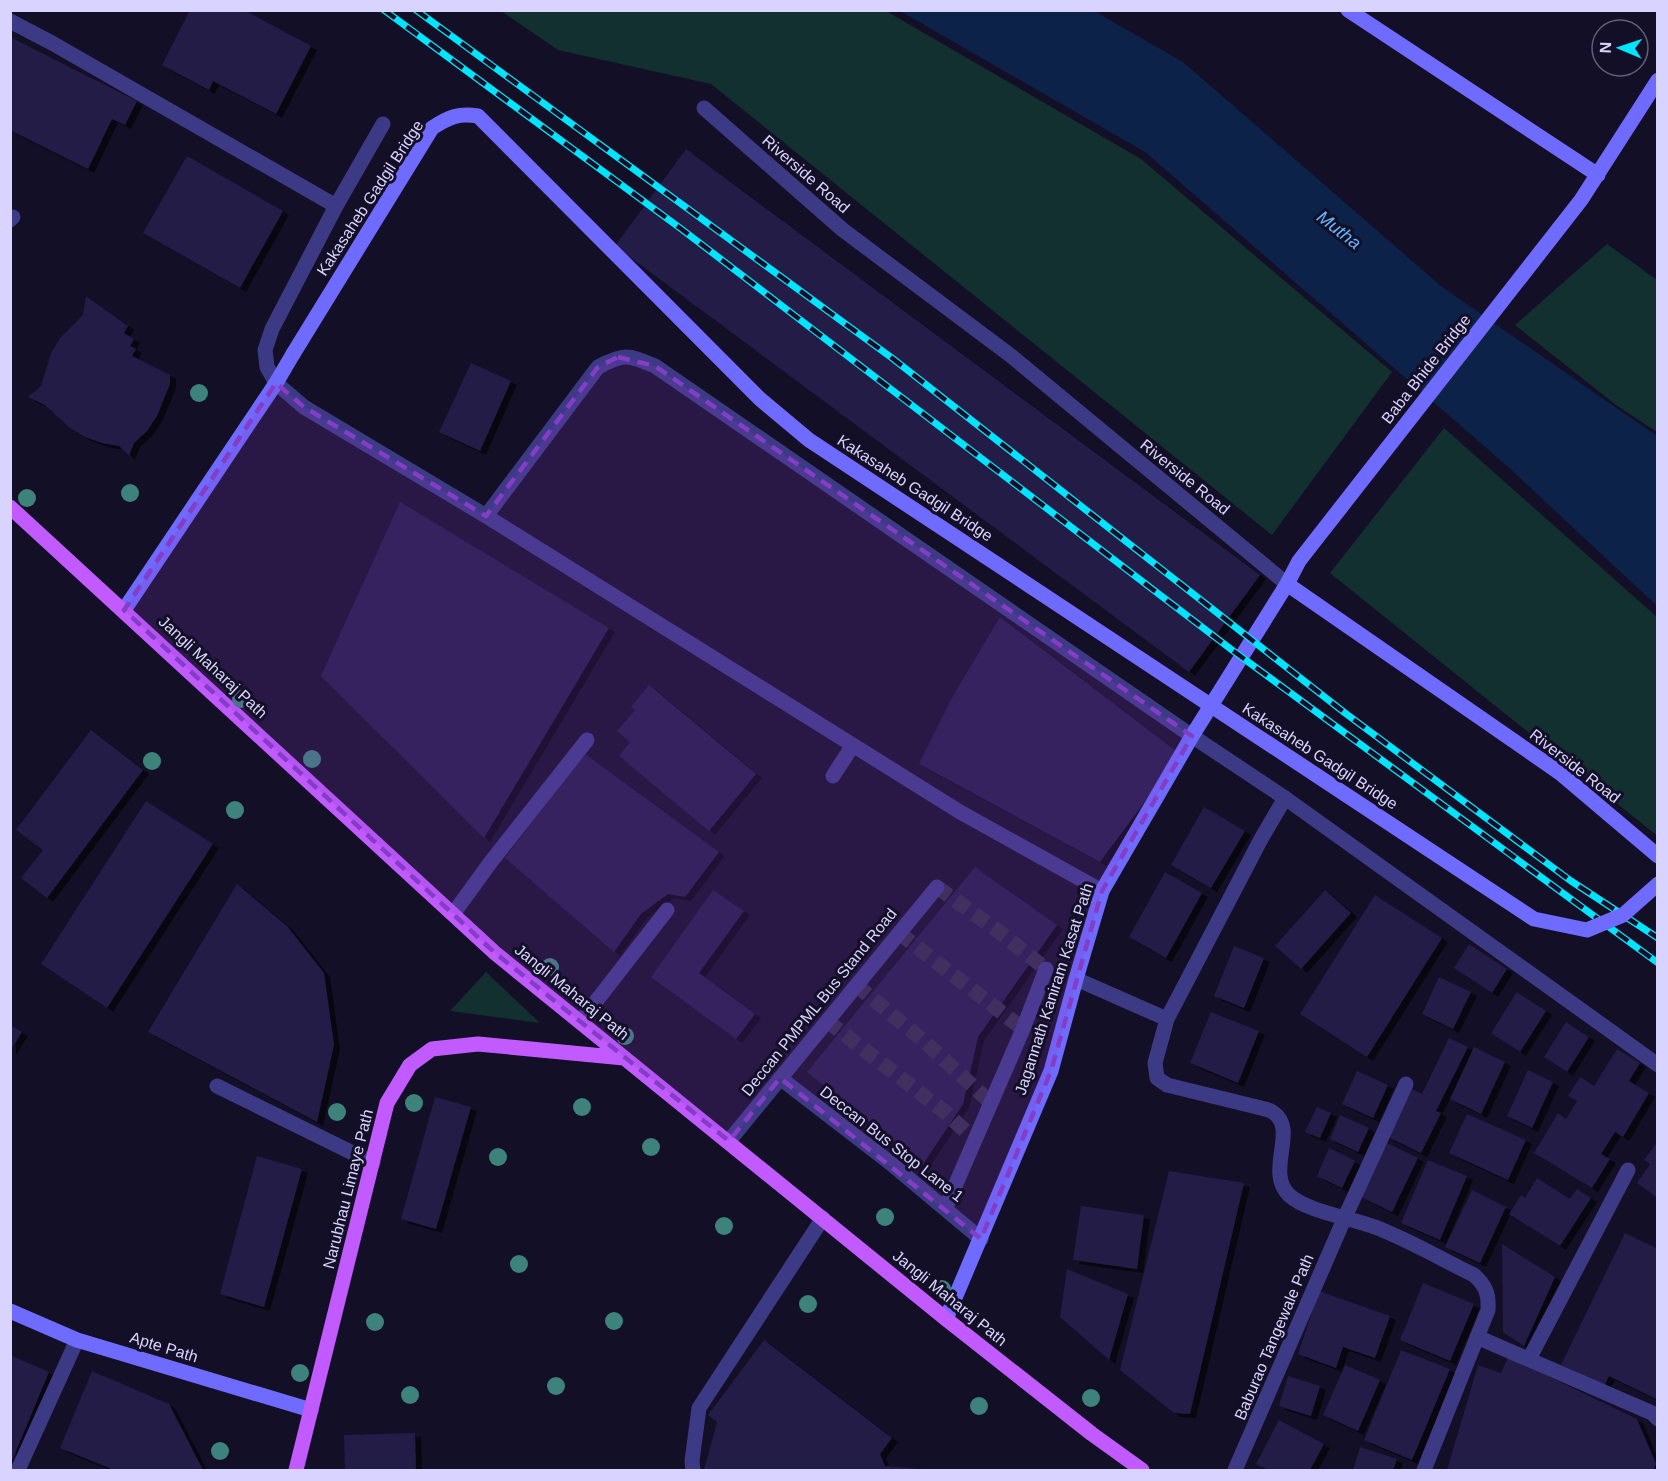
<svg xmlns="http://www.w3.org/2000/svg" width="1668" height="1481" viewBox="0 0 1668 1481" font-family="Arial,sans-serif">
<defs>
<filter id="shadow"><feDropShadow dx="6" dy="4" stdDeviation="0" flood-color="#0009"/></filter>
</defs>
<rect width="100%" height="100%" fill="#130f26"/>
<path fill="#12302f" d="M501,11H886L1141,159L1392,372L1272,535L711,84L558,50Z
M1607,244L1657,280V432L1616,405L1515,325Z
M1444,428L1657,617L1658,832L1655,834L1330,573Z
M486,972L540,1023L450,1011Z"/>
<path fill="#0c2248" d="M900,11H1094L1183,62L1442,287L1657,436V606L1506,465L1145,152Z"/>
<path fill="#241b47" filter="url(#shadow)" d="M190,10H244L311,46L276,114L213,81L209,90L162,65Z
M10,37L137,101L125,125L112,119L88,169L10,130Z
M686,149L1260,575L1189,672L615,246Z
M187,156L283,211L240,288L143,233Z
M86,296L128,326L124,333L134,339L130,346L136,349L132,356L170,375V384L157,416L147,431L134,443L129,456L119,446L102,443L85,437L70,428L45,405L28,397L41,386L51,353L60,338L83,315Z
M471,363L511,381L480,451L439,432Z
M400,502L609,628L484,838L321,676Z
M1000,617L1180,754L1100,862L919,764L953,696Z
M649,685L756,774L709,831L619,756L630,742L617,731L635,710L631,707Z
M91,730L143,770L47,898L21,878L43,850L16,830Z
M584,753L719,852L685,897L668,894L641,914L614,952L505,858Z
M146,801L213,844L107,1008L41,964Z
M1204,807L1245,831L1211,888L1171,865Z
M975,867L1057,925L978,1037L963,1104L923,1164L807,1072Z
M1165,872L1202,893L1166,958L1129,937Z
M237,884L287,926L324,973L334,1045L317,1122L148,1032Z
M713,890L744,911L699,973L755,1014L736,1039L651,977Z
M1325,890L1351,913L1301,969L1275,946Z
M1375,895L1442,938L1367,1057L1300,1014Z
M1469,944L1507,969L1492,993L1454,968Z
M1234,946L1264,958L1244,1008L1214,996Z
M1439,977L1471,992L1453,1029L1422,1014Z
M1517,992L1546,1011L1520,1052L1491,1033Z
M1211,1012L1259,1031L1238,1083L1190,1063Z
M1566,1022L1589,1037L1567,1072L1544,1057Z
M10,1025L22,1032L10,1051Z
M1449,1038L1468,1047L1436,1111L1441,1113L1421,1153L1388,1137L1412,1089L1422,1094Z
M1474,1047L1505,1062L1481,1114L1450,1099Z
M1617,1049L1640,1063L1629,1081L1649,1093L1623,1137L1615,1132L1601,1154L1610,1159L1592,1188L1534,1153L1558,1113L1566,1119L1577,1101L1568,1096L1580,1077L1594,1086Z
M1528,1070L1553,1082L1532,1128L1507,1116Z
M1357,1071L1388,1085L1373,1118L1342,1104Z
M435,1097L471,1107L436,1229L401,1219Z
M1317,1107L1331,1113L1320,1138L1305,1132Z
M1467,1114L1526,1140L1508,1180L1449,1153Z
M1340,1115L1369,1128L1358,1152L1330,1139Z
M1658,1141V1195L1656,1197L1637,1183L1650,1164L1644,1160Z
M1387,1143L1418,1158L1392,1212L1361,1197Z
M1329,1148L1355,1161L1342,1188L1317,1176Z
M257,1156L302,1169L264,1307L220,1294Z
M1428,1160L1467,1176L1440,1240L1401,1223Z
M1169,1171L1244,1183L1190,1414L1174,1413L1120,1370Z
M1537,1178L1570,1199L1577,1189L1591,1198L1560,1246L1509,1214L1521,1195L1525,1198Z
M1472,1190L1506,1207L1480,1263L1445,1247Z
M1081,1206L1144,1215L1137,1269L1073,1260Z
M1625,1233L1658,1249V1400L1609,1376L1604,1386L1561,1365Z
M1502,1244L1555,1277L1524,1346L1503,1332Z
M1067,1269L1128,1294L1109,1360L1060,1317Z
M1423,1283L1474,1304L1450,1361L1400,1340Z
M1319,1291L1390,1316L1375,1358L1343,1347L1336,1368L1298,1354Z
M764,1340L892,1438L880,1454L885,1466L918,1469V1470H704L717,1422L708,1415Z
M1401,1350L1450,1369L1412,1460L1364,1440Z
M10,1355L49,1372L11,1463H10Z
M1508,1357L1637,1419L1656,1464L1653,1470H1447L1478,1365L1501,1373Z
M1345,1365L1380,1380L1358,1431L1323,1415Z
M92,1371L169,1404L203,1470H114L60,1448Z
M1288,1376L1320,1386L1311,1416L1279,1406Z
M1279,1420L1324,1444L1310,1470H1268L1256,1464Z
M415,1433L416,1470H345L344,1435Z
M1360,1447L1397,1459L1393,1470H1353Z"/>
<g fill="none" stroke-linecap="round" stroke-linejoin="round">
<path stroke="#312d47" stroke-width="15" stroke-dasharray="15 8" stroke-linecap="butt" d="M937,887L994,928L1046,969
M899,933L1023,1029
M856,985L925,1042L990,1102
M827,1021L945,1112L975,1140"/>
<path stroke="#3d3a85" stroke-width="15" d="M10,220L13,217
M453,914L490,863L587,740
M1076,979L1167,1019L1261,839L1285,798
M580,1022L667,910
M217,1086L373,1163
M18,1470L77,1340
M693,1470L692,1461L699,1408L823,1218"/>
<path stroke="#3d3a85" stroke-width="15" d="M10,21L52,43L336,206
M704,108L843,230L1010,355L1287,584
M383,124L336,206L272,329L265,350L267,367L276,383L304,407L486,516L960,812L1102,891
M486,516L598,367C625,353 628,355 655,366L1192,736L1285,798L1658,1065
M833,776L853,745
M1167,1019L1155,1063L1157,1078L1167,1085L1261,1108C1265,1109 1271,1110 1274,1113C1298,1130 1265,1172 1289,1195C1306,1211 1351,1218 1375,1227C1409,1240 1441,1259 1474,1275C1486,1286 1489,1294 1488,1310L1424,1470
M780,1078L889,1162L981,1239
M729,1141L937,887
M945,1209L1023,1029L1046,969
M1477,1337L1652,1413L1658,1419
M1529,1359L1628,1170
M1235,1470L1345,1217L1406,1084"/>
<path stroke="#6f6bff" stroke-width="15" d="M1348,10L1598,175
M1287,584L1560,773L1658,856
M124,610L276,383L293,354
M10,1311L77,1340L311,1410
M946,1319L1051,1071L1076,979L1102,891L1192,736L1287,584L1299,561L1581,200L1658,80"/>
<path stroke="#c25bff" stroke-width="15" d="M10,507L495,953L946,1319L1092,1434L1142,1470
M296,1470L387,1103L410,1065L432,1049L478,1044L624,1058"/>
<g stroke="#00e5ff" stroke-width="7">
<path id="rail" d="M384,10L680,228L1232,650L1658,963
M416,10L892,358L1345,713L1571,881L1658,938"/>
</g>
<use href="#rail" stroke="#130f26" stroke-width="4.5" stroke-dasharray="14" stroke-linecap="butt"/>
<path stroke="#6f6bff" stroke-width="15" d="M293,354L432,128C449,117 458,113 478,116L760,399L809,440L1534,919L1587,930L1623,915L1658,884"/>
</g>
<g fill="#3d827b">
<circle cx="199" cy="393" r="9"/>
<circle cx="130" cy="493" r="9"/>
<circle cx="27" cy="498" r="9"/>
<circle cx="241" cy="699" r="9"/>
<circle cx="312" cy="759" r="9"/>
<circle cx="152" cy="761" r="9"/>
<circle cx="235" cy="810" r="9"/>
<circle cx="550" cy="967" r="9"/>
<circle cx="625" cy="1036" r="9"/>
<circle cx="414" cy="1103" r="9"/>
<circle cx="582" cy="1107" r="9"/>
<circle cx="337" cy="1112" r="9"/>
<circle cx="651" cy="1147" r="9"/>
<circle cx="498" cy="1157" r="9"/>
<circle cx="885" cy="1217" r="9"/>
<circle cx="724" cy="1226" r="9"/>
<circle cx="519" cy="1264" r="9"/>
<circle cx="942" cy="1289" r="9"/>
<circle cx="808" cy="1304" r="9"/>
<circle cx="614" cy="1321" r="9"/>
<circle cx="375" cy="1322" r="9"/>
<circle cx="300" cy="1373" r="9"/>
<circle cx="556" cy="1386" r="9"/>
<circle cx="410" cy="1395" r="9"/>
<circle cx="1091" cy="1398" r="9"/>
<circle cx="979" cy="1406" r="9"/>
<circle cx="220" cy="1451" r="9"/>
</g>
<path fill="#843dc5" fill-opacity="0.2" stroke="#843dc5" stroke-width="4.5" stroke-dasharray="12 8" stroke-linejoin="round" d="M618,357L655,366L1192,736L1102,891L1051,1071L981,1239L780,1078L729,1141L495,953L124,610L276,383L304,407L486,516L598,367Z"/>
<g text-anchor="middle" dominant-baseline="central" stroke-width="6" stroke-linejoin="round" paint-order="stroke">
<g font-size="16" fill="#d9d4ff" stroke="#130f26">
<text transform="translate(806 174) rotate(41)">Riverside Road</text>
<text transform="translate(370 198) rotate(-57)">Kakasaheb Gadgil Bridge</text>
<text transform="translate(1426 369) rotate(-52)">Baba Bhide Bridge</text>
<text transform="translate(1185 477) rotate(39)">Riverside Road</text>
<text transform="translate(915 488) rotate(33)">Kakasaheb Gadgil Bridge</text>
<text transform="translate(213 667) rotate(43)">Jangli Maharaj Path</text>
<text transform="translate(1320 756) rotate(33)">Kakasaheb Gadgil Bridge</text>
<text transform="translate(1575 766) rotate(38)">Riverside Road</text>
<text transform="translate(1054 989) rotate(-72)">Jagannath Kaniram Kasat Path</text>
<text transform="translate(572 992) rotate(39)">Jangli Maharaj Path</text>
<text transform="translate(819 1002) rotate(-51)">Deccan PMPML Bus Stand Road</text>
<text transform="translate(892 1144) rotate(38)">Deccan Bus Stop Lane 1</text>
<text transform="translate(348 1189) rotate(-76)">Narubhau Limaye Path</text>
<text transform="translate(950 1298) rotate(39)">Jangli Maharaj Path</text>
<text transform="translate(1274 1337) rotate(-67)">Baburao Tangewale Path</text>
<text transform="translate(164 1347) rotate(17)">Apte Path</text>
</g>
<g font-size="18" font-style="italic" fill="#62b6ff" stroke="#130f26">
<text transform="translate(1339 230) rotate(38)">Mutha</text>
</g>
</g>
<rect width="1668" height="1481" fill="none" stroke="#d9d4ff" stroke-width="24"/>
<g transform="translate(1620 48) rotate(272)"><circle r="28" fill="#130f26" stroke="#625e7d" stroke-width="1.5"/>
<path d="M0-4.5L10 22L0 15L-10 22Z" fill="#00e5ff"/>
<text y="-9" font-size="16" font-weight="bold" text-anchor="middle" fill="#d9d4ff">N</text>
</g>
</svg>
